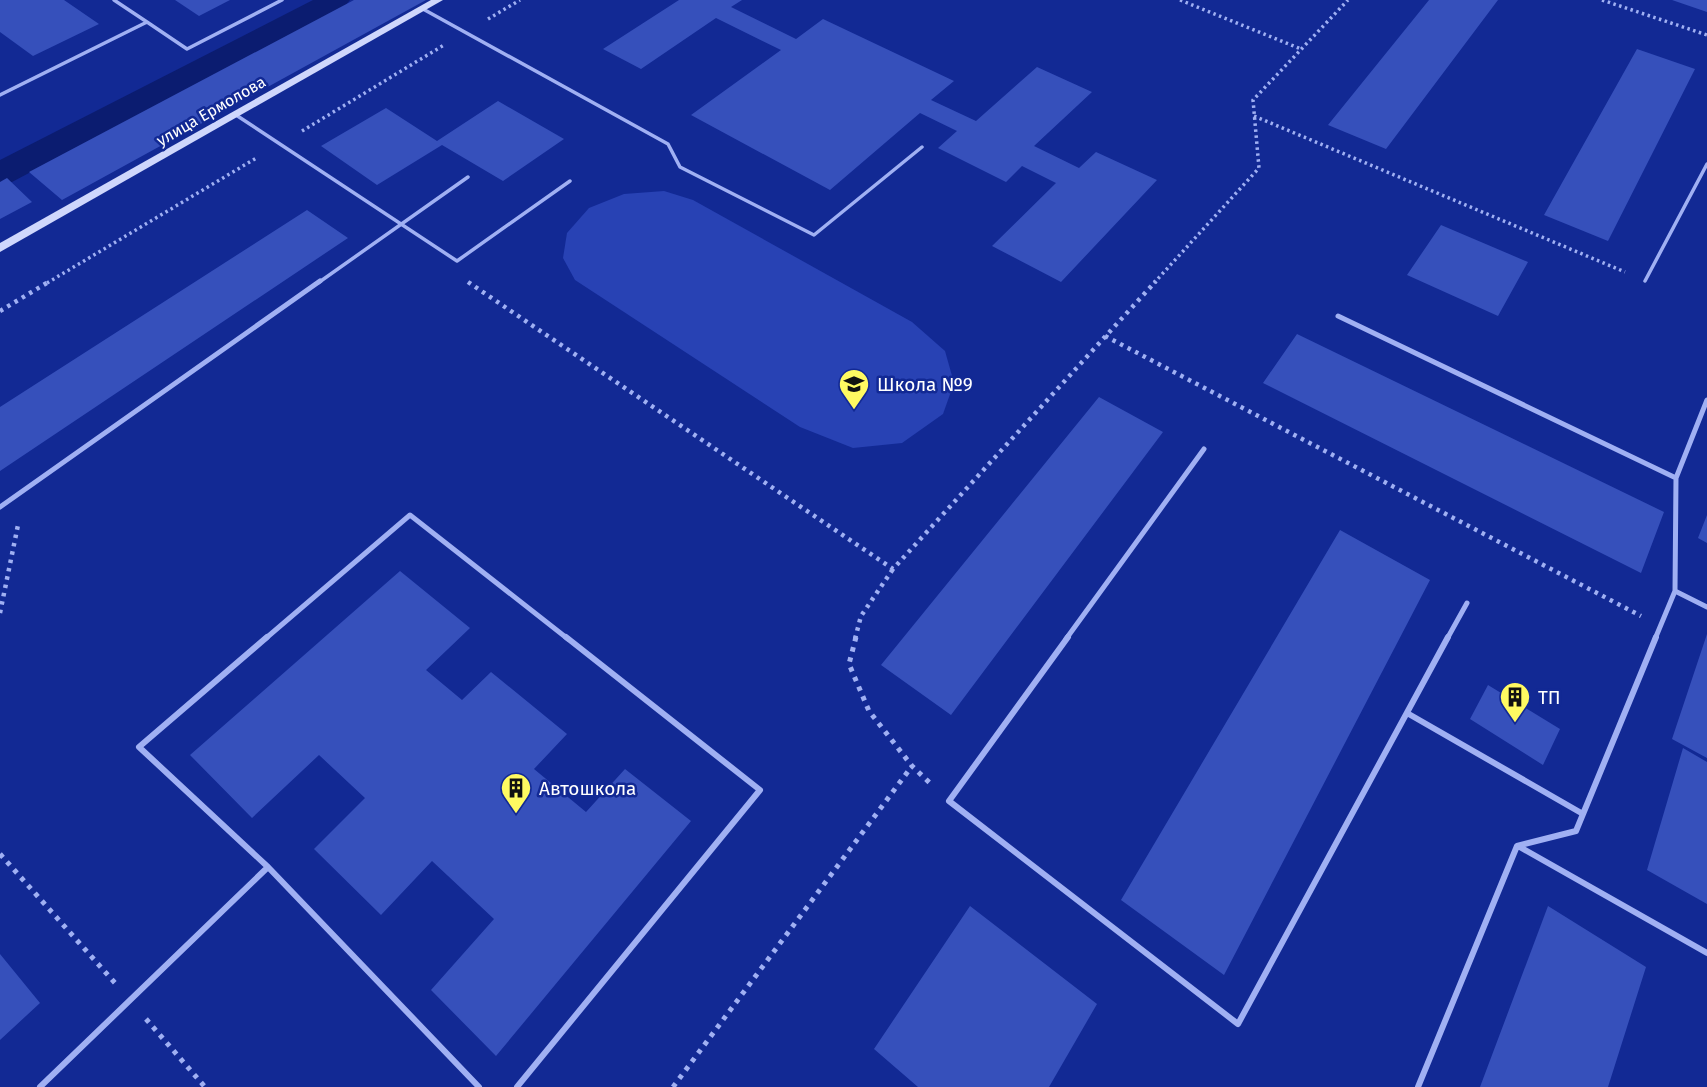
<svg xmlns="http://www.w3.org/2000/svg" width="1707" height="1087" viewBox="0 0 1707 1087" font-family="'Fira Sans',sans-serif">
<rect width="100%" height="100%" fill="#122994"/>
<path fill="#2842b4" d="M664,191L693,200L912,322L945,351L954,383L943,414L902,443L853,448L800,427L575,280L563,258L567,233L589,208L624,194Z"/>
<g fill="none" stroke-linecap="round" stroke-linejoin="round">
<path fill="#0b1c70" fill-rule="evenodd" d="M313,0H350L345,6L12,182L0,185V160Z"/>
</g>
<path fill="#3650bb" d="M0,0H64L99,24L33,56L0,32Z
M175,0H230L199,16Z
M354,0H426L62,200L29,172Z
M679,0H742L731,7L796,39L823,19L954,81L931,100L976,121L1037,67L1092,92L1034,146L1079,168L1096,152L1157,180L1061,282L992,246L1056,183L1022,166L1006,182L938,148L957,131L920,113L830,190L691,115L781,50L716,18L641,69L603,49Z
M1429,0H1498L1386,149L1328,125Z
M1672,0H1707V12Z
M1637,49L1695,69L1608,241L1544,215Z
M498,101L564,139L503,181L442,145L377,185L321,146L386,108L437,141Z
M7,178L32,202L0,219V182Z
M307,210L348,238L0,471V407Z
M1441,225L1528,262L1498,316L1407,275Z
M1297,334L1664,512L1641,573L1263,383Z
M1099,397L1163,432L951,715L881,665Z
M1707,515V543L1698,538Z
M1340,530L1430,580L1224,975L1121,900Z
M400,571L470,628L426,670L462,700L491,672L567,734L534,769L586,812L625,769L691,821L496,1056L431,990L494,919L432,861L381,915L314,849L365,798L319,755L252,818L190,755Z
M1707,634V758L1672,739Z
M1488,685L1560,729L1543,765L1470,719Z
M1683,748L1707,762V904L1647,870Z
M970,906L1097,1004L1049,1087H918L874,1049Z
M1548,906L1646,967L1608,1087H1480Z
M0,954L40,1003L0,1040Z"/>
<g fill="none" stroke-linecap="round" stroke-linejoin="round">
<path stroke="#a0b0f3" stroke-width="3.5" stroke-dasharray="2.5 3.5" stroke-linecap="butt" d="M1180,0L1301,49
M1602,0L1707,35
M488,19L520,0
M1254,116L1625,272
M302,131L444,45
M47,283L258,157
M1154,283L1259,168L1253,100L1348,0"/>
<path stroke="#a0b0f3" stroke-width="4.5" stroke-dasharray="3.5 5" stroke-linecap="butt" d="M468,282L893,569L1156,281
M0,311L50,281
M1105,336L1641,616
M0,613L18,525
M855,639L861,616L893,569"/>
<path stroke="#a0b0f3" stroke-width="5" stroke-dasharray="4.5 6" stroke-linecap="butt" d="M856,637L849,664L869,711L912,766L932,785
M0,854L115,983
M146,1019L205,1087
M673,1087L912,766"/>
<path stroke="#a0b0f3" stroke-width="3.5" d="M423,9L668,144L680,167L814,235L922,147
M147,22L187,49L282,0
M0,95L147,22L114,0
M236,115L457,261L570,181
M1645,281L1707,164
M318,283L468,177"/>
<path stroke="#a0b0f3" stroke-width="5" d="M1338,316L1676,478
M0,507L320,281
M1675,591L1676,478L1707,400
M265,639L410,515L568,639
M1066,639L1204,449
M1447,639L1467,603
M1655,639L1675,591L1707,607"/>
<path stroke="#a0b0f3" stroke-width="6" d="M267,637L139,747L268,867L479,1087
M1068,637L949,801L1238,1024L1448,637
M1407,713L1583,814
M1518,846L1707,953
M40,1087L268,867
M517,1087L760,790L566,637
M1418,1087L1517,846L1576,831L1656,637"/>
<path fill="#cfd7fc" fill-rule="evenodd" d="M431,0H443L0,252V243Z"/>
</g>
<defs>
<g id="school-pin" transform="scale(1.575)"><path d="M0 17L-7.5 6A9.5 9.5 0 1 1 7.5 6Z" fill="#fffa61" stroke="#122994"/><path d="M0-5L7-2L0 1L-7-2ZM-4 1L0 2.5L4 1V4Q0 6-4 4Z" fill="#111"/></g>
<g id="building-pin" transform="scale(1.575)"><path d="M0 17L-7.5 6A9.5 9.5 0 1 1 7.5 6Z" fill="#fffa61" stroke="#122994"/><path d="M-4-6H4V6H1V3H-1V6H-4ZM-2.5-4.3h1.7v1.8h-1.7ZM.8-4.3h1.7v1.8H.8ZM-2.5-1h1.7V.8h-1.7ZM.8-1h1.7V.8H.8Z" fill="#111"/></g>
</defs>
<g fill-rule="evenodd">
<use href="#school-pin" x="854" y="384"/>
<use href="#building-pin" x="1515" y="697"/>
<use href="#building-pin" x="516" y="788"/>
</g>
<g text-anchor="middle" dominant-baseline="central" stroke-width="5" stroke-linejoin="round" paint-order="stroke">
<g font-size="16" fill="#fff" stroke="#122994">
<text transform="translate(211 111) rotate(-30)">улица Ермолова</text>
</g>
<g font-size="19" fill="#fff" stroke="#122994" text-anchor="start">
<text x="877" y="384">Школа №9</text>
<text x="1538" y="697">ТП</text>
<text x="539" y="788">Автошкола</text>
</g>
</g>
</svg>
